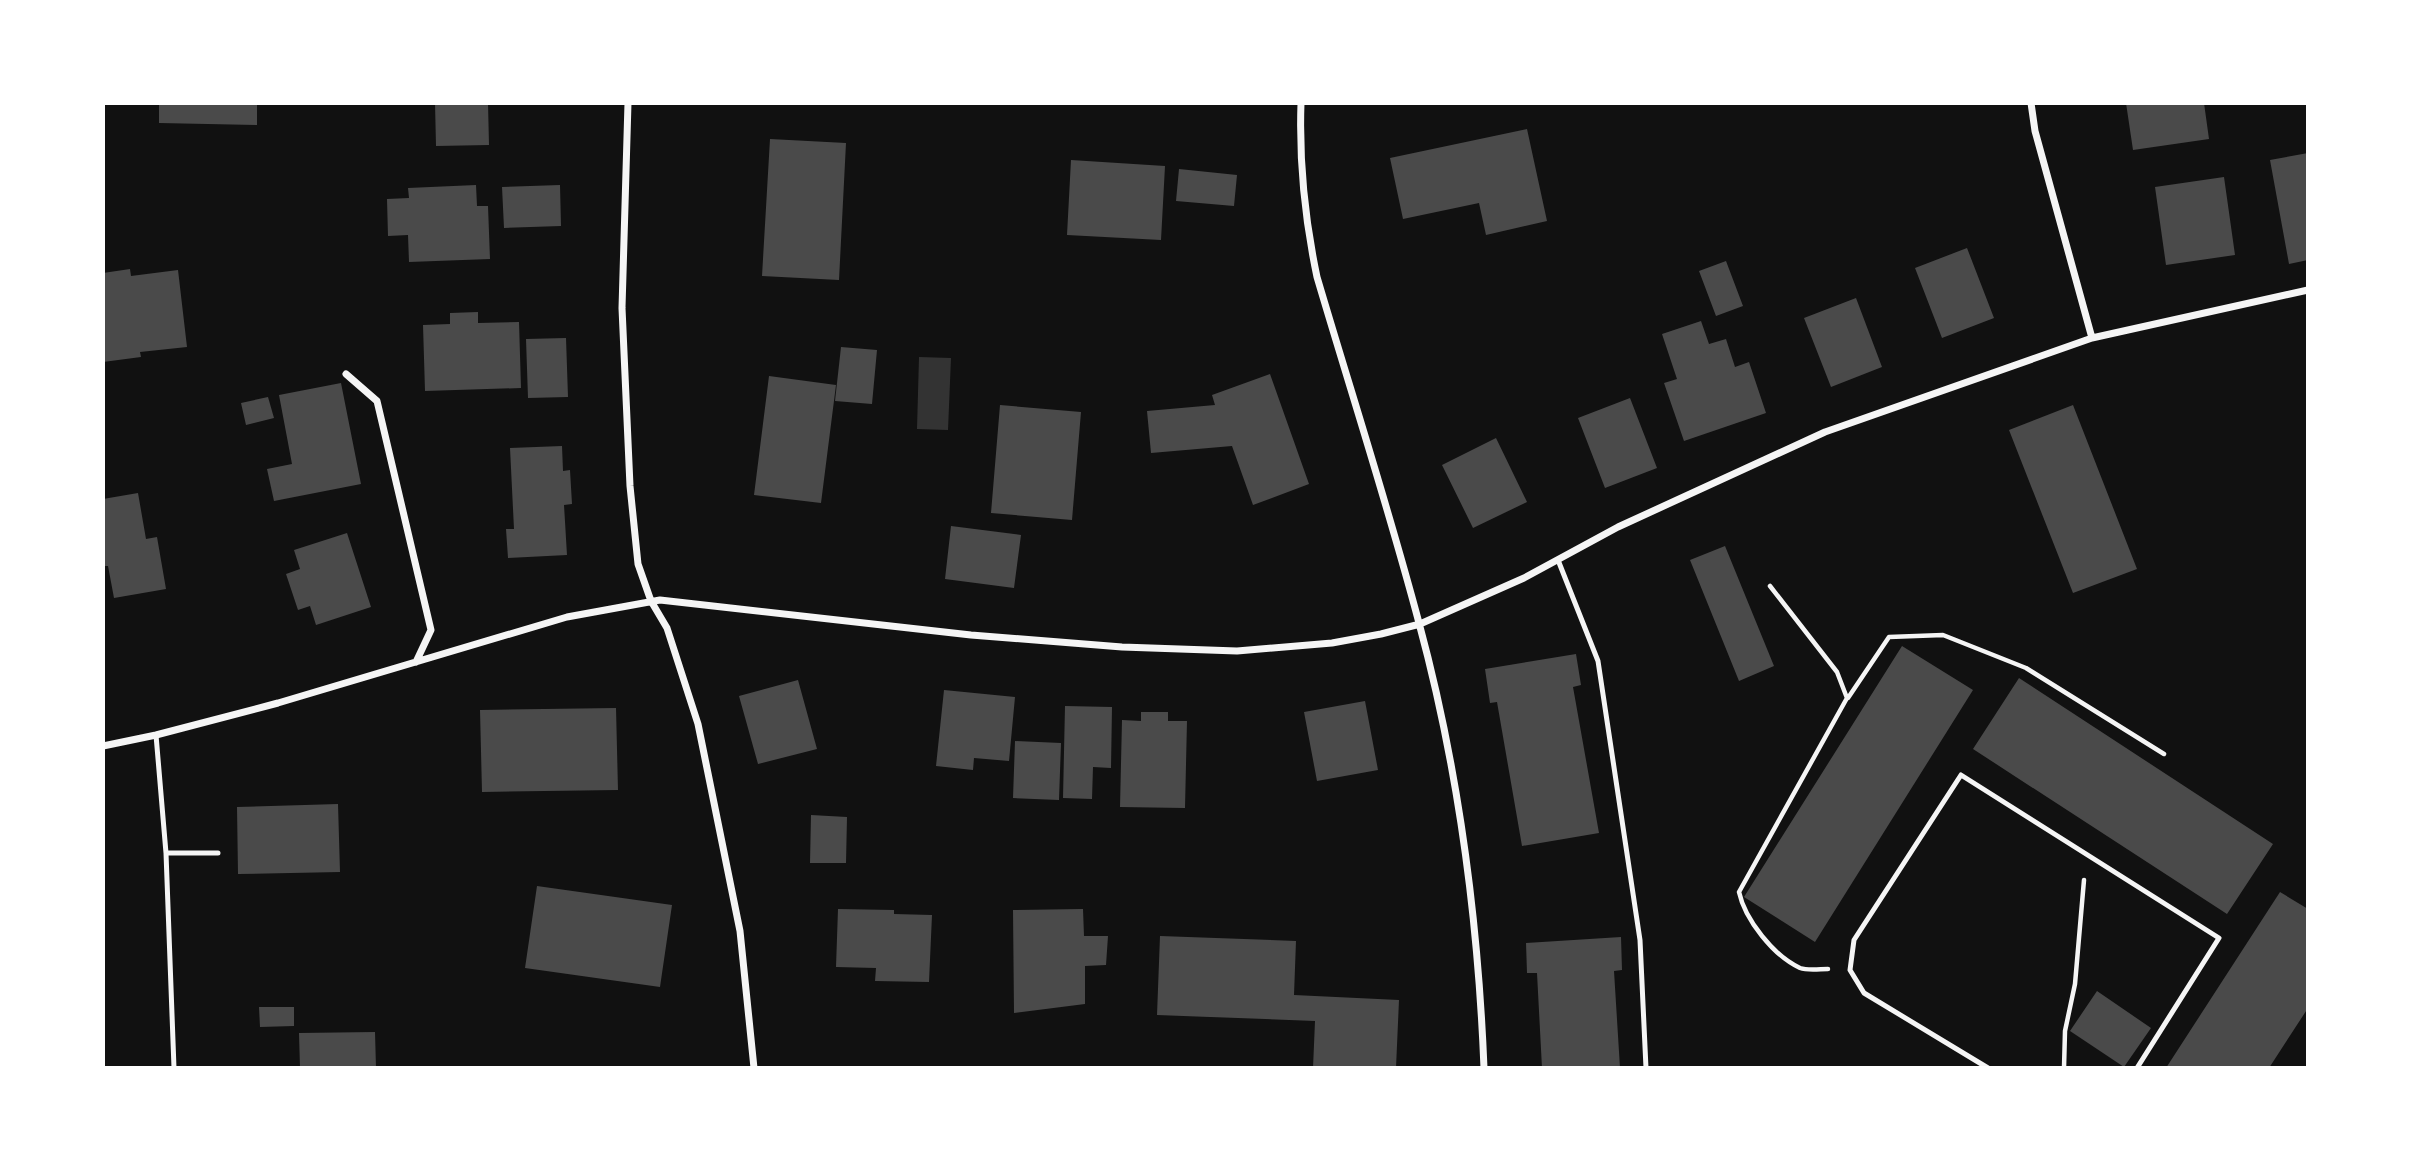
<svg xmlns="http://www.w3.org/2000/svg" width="2411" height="1171" viewBox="0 0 2411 1171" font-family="Jost,sans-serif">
<rect width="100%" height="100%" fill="#111"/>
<path fill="#333" d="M919,357L951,358L948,430L917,429Z"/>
<path fill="#4a4a4a" d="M159,103H257V125L159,123Z
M435,103H488L489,145L436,146Z
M2126,103H2204L2209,139L2133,150Z
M1527,129L1547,221L1486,235L1479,203L1403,219L1390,158Z
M770,139L846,143L839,280L762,276Z
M2308,153V260L2289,264L2270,160Z
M1071,160L1165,166L1161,240L1067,235Z
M1179,169L1237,175L1234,206L1176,201Z
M2224,177L2235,255L2166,265L2155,187Z
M476,185L477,206H488L490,259L409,262L408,235L388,236L387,199L409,198L408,188Z
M560,185L561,226L504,228L502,187Z
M1967,248L1994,318L1942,338L1915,268Z
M1726,261L1743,306L1716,316L1699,271Z
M130,269L131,276L178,270L187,347L140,352L141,357L103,362V273Z
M1856,298L1882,367L1831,387L1804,318Z
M478,312V323L519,322L521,388L425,391L423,325L450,324V313Z
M1701,321L1709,344L1726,339L1735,367L1749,362L1766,413L1684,441L1664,383L1677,379L1662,334Z
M566,338L568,397L528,398L526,339Z
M841,347L877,350L872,404L835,401Z
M1270,374L1309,484L1253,505L1232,446L1151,453L1147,411L1215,405L1212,395Z
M769,376L836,385L821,503L754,495Z
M341,383L361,484L274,501L267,469L292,464L279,395Z
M268,397L274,418L246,425L241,403Z
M1630,398L1657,468L1605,488L1578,418Z
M1000,405L1081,412L1072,520L991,513Z
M2073,405L2137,569L2073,593L2009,430Z
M1496,438L1527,502L1473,528L1442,465Z
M562,446L563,471L570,470L572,504L564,505L567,555L508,558L506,529H514L510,448Z
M138,493L146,539L157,537L166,589L114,598L108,566H103V499Z
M951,526L1021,535L1014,588L945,579Z
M347,533L371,607L316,625L310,606L298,610L286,574L300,569L294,550Z
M1725,546L1774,666L1739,681L1690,560Z
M1902,646L1973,690L1815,942L1744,897Z
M1576,654L1581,685L1573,687L1599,833L1522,846L1497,702L1490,703L1485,669Z
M2019,678L2273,844L2227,914L1973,749Z
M798,680L817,749L758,764L739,696Z
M944,690L1015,697L1009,761L974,758L973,770L936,766Z
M1365,701L1378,770L1317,781L1304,712Z
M1065,706L1112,707L1111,768L1093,767L1092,799L1063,798Z
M616,708L618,790L482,792L480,710Z
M1141,712H1168V721H1187L1185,808L1120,807L1122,720L1141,721Z
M1015,741L1061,743L1059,800L1013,798Z
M338,804L340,872L238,874L237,807Z
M811,815L847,817L846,863H810Z
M537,886L672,905L660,987L525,968Z
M2280,892L2308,909V1008L2269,1068H2166Z
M838,909L894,910V914L932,915L929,982L875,981L876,968L836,967Z
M1083,909L1084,936H1108L1106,965L1085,966V1004L1014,1013L1013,910Z
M1160,936L1296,941L1294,995L1399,1000L1396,1068H1313L1315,1021L1157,1015Z
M1621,937L1622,970L1614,971L1620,1068H1542L1537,973H1527L1526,943Z
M2097,991L2151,1028L2124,1067L2070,1031Z
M259,1007H294V1026L260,1027Z
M375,1032L376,1068H300L299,1033Z"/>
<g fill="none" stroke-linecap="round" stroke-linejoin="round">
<path stroke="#f5f5f5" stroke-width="4.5" d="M1770,586L1837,672L1847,698L1739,892C1745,920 1774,956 1800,968C1808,971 1820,969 1828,969
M1848,698L1889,637L1943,635L2026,668L2164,754
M2064,1068L2065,1031L2075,984L2084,880"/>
<path stroke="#f5f5f5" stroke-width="5" d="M1558,560L1598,661L1640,940L1646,1068
M156,735L166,853
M174,1068L166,853H218
M1988,1068L1864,993L1850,970L1854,940L1961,775L2219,938L2137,1068"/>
<path stroke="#f5f5f5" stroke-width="7" d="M628,103L622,308L630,486L638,564L651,601L667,628L698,724L740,931L754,1068
M1301,103C1299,161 1305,220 1317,277C1351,392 1388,506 1419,623C1458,767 1478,918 1484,1068
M2031,103L2035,131L2092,338
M346,374L377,401L431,630L416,662
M103,746L156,735L278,703L567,617L660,600L971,635L1122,647L1237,651L1332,643L1381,634L1420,624L1524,578L1618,527L1825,432L2092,338L2308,290"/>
</g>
<rect width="2411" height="1171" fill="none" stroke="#ffffff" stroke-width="210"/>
</svg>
